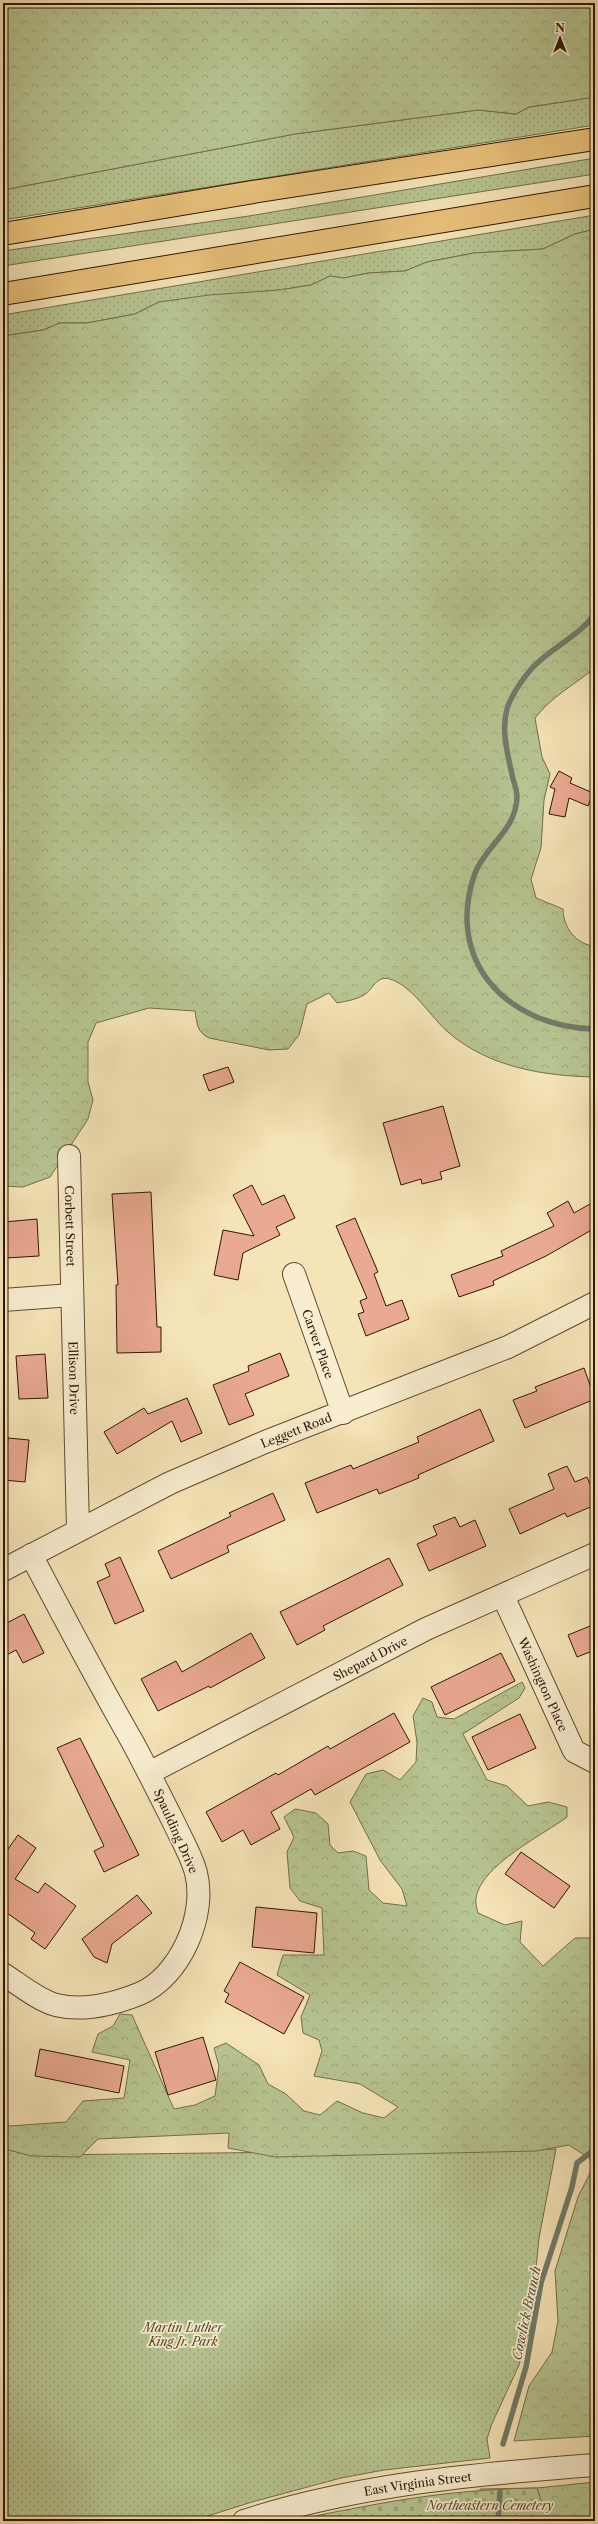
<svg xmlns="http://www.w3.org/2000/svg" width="598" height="2524" viewBox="0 0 598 2524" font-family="'Libre Caslon Text',serif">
<defs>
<pattern id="grass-dots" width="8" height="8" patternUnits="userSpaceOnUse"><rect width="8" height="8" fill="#b7c592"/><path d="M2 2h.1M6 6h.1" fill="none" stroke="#9ea87c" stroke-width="1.8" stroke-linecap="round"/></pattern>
<pattern id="forest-crowns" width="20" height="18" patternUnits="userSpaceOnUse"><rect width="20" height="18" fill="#b7c592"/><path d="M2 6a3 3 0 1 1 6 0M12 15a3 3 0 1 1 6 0" fill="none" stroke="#9ea87c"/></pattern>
<pattern id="cemetery-stones" width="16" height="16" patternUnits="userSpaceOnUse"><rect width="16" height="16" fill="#b7c592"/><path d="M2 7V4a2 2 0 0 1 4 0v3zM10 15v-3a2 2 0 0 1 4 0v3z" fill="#9ea87c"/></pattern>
<pattern id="water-ripples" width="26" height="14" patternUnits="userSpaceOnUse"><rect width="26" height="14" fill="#9cbfaf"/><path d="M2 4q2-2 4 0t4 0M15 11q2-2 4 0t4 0" fill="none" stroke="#87a395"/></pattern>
</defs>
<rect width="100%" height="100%" fill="#f5e4b7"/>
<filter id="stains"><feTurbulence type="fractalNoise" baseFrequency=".005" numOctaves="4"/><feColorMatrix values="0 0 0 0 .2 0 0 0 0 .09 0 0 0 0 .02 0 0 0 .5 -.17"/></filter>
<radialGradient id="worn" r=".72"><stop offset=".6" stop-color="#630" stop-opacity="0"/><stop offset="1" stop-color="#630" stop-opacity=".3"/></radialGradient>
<path fill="url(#grass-dots)" stroke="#746e4a" d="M595,97V125L3,220V190L295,134L478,110L516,114L529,107Z
M595,158V174L3,266V251L249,216Z
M595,215V229L575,234L543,249L474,253L427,262L405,271L368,273L344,278L330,276L311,285L279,290L159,302L135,314L87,323H60L43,330L3,336V315Z
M3,2127L43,2155L556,2149L539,2238L530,2329L519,2365L491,2426L487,2439L490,2458L384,2470L341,2478L252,2502L192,2521H3Z"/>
<path fill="url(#forest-crowns)" stroke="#746e4a" d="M3,3H595V97L529,107L516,114L478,110L295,134L3,190Z
M595,229V668C575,684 550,698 535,718L542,757L550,774L544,800L541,848L531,879L536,898L563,909C563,927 576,945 595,946V1077C543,1076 489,1067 449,1033C431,1018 413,986 390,979C376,975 373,990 364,995C355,1000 347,1001 337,1003L329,993L307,1004L299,1035L288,1049L269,1050L209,1038C197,1032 197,1024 195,1011L149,1008L96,1023L88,1042V1082L93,1100L88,1119L50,1177L23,1187L3,1186V1010L8,980L3,962V336L43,330L60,323H87L135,314L159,302L209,295L279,290L311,285L330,276L344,278L368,273L405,271L427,262L474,253L543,249L575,234Z
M522,1682L525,1688L519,1698L463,1734L487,1780L507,1786L528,1806L548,1802L567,1807V1817C543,1835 481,1865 476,1898C475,1902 477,1909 478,1913L505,1925L522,1921L520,1942L543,1966L575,1938H595V2162L569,2145L536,2151L275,2157L228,2148L229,2133L98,2139L80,2157L31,2156L5,2149L3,2145V2121L10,2126L66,2122L83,2101L124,2098L130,2060L92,2052L98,2034L113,2026L120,2014L132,2015L174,2109L195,2105L215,2096L219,2066L214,2048L226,2043L259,2065L268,2084L286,2094L304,2111L320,2115L337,2101L363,2113L384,2118L398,2107L360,2084L314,2076L322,2051L319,2040L303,2033L301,2017L310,1995L277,1975L283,1955H324L322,1908L300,1901L290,1888L287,1852L294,1837L284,1817L295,1809L316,1813L328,1824L330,1845L338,1853L353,1851L366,1856L369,1890L383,1903L407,1906L402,1889L380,1860L350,1802L366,1774L383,1770L400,1780L416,1762L417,1742L413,1716L423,1698L432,1702L437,1717L454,1719Z
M595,2163V2436L514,2441L529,2386L552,2352L558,2321L555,2271L578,2197Z
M595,2482V2521H480V2489L537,2488Z"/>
<path fill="url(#cemetery-stones)" stroke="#746e4a" d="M537,2488L548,2521H296C316,2515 335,2512 356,2508C417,2496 473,2489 537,2488Z"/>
<path fill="url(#water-ripples)" stroke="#717b6a" d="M3,962L8,980L3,1010Z"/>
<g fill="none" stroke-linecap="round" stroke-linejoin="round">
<path stroke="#717b6a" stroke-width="5.5" d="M595,614C578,637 552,647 533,667C525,676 516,689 511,699C498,723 508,755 513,779C515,785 517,792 517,797C516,831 485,846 475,873C444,961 507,1027 595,1029
M503,2444L526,2367L541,2283L572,2187L577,2163L595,2149
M498,2521L500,2492"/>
</g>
<path fill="#eaa992" stroke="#301603" d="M559,771L572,778L570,783L593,793L588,806L569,798L565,817L549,814L555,789L550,787Z
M228,1067L234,1082L209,1091L203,1075Z
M443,1106L460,1166L440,1172L442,1179L422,1184L421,1179L401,1185L383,1123Z
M252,1185L262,1205L284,1195L295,1218L276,1227L280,1235L243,1253L238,1280L214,1275L223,1230L254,1236L233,1195Z
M151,1192L157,1327H161V1352L117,1353L116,1285H118L112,1194Z
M568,1201L574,1213L590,1204L595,1212V1228L546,1256L493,1281L494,1285L459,1297L451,1275L503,1256L501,1251L554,1226L547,1213Z
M355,1218L378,1272L374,1274L386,1306L402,1300L409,1319L366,1336L358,1314L364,1312L360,1301L367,1298L336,1226Z
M37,1219L39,1256L6,1258L4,1222Z
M280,1353L289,1376L245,1394L254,1415L229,1425L213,1385L249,1371L248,1366Z
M45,1354L48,1398L19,1399L16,1356Z
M584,1368L595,1399L525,1428L513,1400L537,1391L535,1387Z
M187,1398L202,1433L181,1442L172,1421L117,1454L104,1432L144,1408L148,1414Z
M480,1409L494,1441L418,1475L419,1478L379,1494L377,1489L317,1513L305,1483L351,1465L353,1469L419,1442L417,1437Z
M8,1438L29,1440L25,1482L4,1480Z
M567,1466L575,1482L587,1477L595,1496V1505L567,1517L565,1513L520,1534L509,1509L554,1489L548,1474Z
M273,1493L285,1520L227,1546L229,1552L171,1579L158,1551L231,1516L229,1513Z
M455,1517L460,1527L475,1520L486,1546L429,1571L417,1544L437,1535L433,1526Z
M120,1557L144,1611L115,1624L97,1582L110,1576L105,1564Z
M389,1558L403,1585L323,1626L325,1630L297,1645L280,1612Z
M24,1614L44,1653L23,1663L16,1650L3,1657V1625Z
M595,1624V1650L577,1657L568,1635Z
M251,1633L265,1658L210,1688L209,1686L158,1711L141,1679L176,1661L182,1672Z
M501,1653L515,1681L445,1715L431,1687Z
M394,1713L410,1742L315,1795L311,1789L271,1812L280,1829L251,1845L243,1830L222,1842L206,1812L276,1773L278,1775L328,1746L330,1749Z
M520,1714L536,1748L488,1770L472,1737Z
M80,1738L139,1855L104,1872L94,1851L104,1846L57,1748Z
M18,1835L36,1848L15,1879L38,1893L45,1883L76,1906L45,1949L31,1939L35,1933L3,1910V1856Z
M521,1852L570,1886L554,1908L505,1874Z
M137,1895L152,1913L112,1944L107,1963L94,1957L82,1939Z
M256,1907L317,1913L314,1953L252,1947Z
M240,1962L304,1997L284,2034L225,2002L229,1994L224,1991Z
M203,2037L216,2080L168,2095L155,2052Z
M40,2049L124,2066L119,2093L35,2076Z"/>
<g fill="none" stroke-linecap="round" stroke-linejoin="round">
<g stroke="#614a30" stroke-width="24">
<g id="minor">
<path id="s1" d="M69,1156L78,1530"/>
<path id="s2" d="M294,1274L343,1413"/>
<path d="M3,1300L72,1295"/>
<path id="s3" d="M3,1570L170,1483L265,1442L508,1347L595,1303"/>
<path id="s4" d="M503,1596L574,1751L595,1762"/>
<path id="s5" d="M149,1773L426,1629L595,1554"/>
<path d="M3,1974C19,1984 38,2000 56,2005C84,2012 114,2004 139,1994C180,1977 207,1915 196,1873C192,1857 182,1840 175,1825C161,1797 147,1769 132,1741C97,1680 64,1617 31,1555"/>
<path id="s6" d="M244,2521C358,2484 476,2474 595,2465"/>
</g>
</g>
<g stroke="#301603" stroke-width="24">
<path id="highway" d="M3,234L259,191L595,139
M3,294L595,196"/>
</g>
<use href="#minor" stroke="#f8edd0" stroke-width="22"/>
<use href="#highway" stroke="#eac27c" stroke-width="22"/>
</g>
<g text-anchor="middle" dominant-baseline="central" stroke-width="3.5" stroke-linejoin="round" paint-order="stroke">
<g font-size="12" fill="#301603" stroke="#f8edd0">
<text stroke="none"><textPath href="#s1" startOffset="70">Corbett Street</textPath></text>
<text stroke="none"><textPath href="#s2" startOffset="74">Carver Place</textPath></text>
<text stroke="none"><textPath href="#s1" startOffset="222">Ellison Drive</textPath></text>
<text stroke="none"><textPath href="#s3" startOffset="325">Leggett Road</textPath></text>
<text stroke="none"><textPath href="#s5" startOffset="249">Shepard Drive</textPath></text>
<text stroke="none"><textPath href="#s4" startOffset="97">Washington Place</textPath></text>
<text transform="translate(176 1831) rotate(66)">Spaulding Drive</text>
<text stroke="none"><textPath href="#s6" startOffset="178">East Virginia Street</textPath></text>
</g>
<g font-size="12" font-style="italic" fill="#584b2e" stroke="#f8edd0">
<text x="183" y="2327">Martin Luther<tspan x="183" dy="14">King Jr. Park</tspan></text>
<text x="490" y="2505">Northeastern Cemetery</text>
</g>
<g font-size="13" font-style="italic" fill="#56513f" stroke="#f8edd0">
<text transform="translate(526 2313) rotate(-78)">Cowlick Branch</text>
</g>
</g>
<rect width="598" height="2524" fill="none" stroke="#f5e4b7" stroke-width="16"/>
<rect x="4" y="4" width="590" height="2516" fill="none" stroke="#301603" stroke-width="2"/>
<rect x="8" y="8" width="582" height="2508" fill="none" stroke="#301603"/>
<g transform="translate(560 38)" stroke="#f8edd0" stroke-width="3" paint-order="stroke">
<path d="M0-3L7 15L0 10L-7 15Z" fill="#301603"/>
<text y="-6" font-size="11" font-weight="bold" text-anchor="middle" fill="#301603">N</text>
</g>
<rect width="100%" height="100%" filter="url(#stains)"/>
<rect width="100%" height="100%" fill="url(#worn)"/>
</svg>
